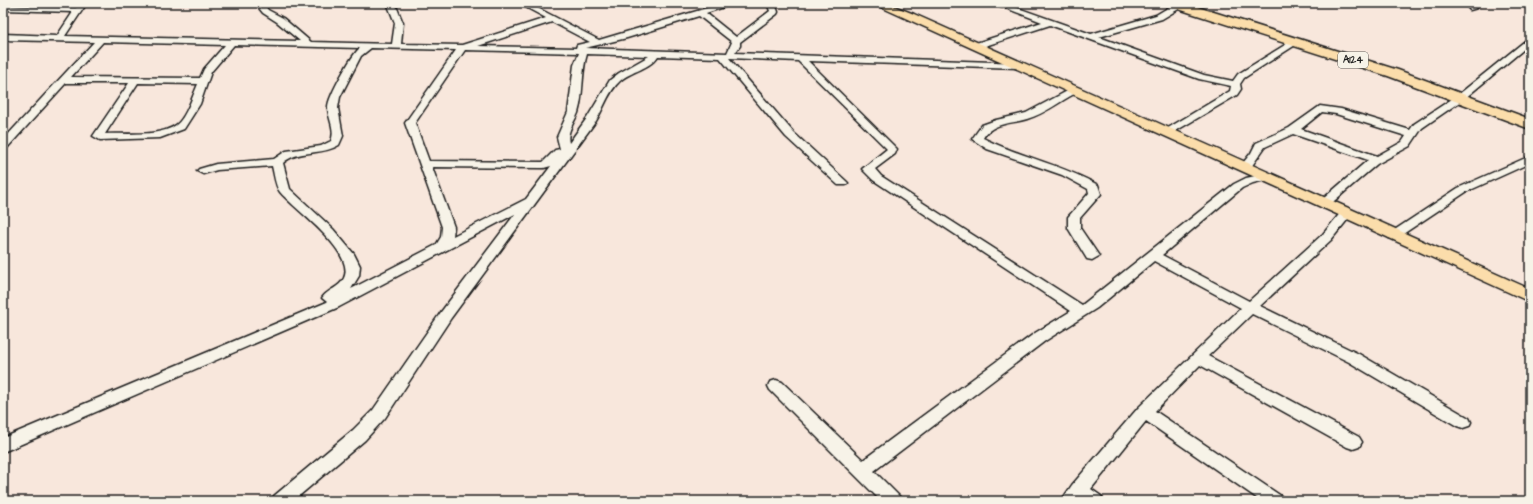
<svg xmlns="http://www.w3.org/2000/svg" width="1533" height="504" viewBox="0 0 1533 504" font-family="'Architects Daughter',sans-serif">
<rect width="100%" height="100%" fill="#f8e7dc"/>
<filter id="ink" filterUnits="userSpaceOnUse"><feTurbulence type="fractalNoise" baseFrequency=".025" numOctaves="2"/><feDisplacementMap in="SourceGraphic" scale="8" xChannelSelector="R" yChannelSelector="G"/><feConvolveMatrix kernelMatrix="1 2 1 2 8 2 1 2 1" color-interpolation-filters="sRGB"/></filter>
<g filter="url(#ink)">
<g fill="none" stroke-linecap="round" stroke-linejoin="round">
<g stroke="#1c1c1c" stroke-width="3">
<path id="minor" d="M255,3H263L268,10L283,18L311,42L392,44L395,23L387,3H395L403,23L401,44L462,45L546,18L518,3H528L599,40L724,3H736L706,13L736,37L770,11L767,3H775L778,12L777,14L740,42V46L735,53L1021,63L1023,65L1018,68L808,61L897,149L895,154L875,169L881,176L1082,305L1234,184L1246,178L1265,174L1271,177L1269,179L1253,183L1242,188L1162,255L1249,301L1323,234L1342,211H1350L1352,214L1331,240L1260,306L1359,354L1469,418L1471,422L1469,426L1463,428L1457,426L1349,362L1252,314L1208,356L1359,437L1362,442L1359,447L1353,449L1347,447L1200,365L1155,411L1281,496L1284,501H1261L1146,421L1091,489L1101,496L1104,501H1061L1072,485L1138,408L1241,308L1154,261L1097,308L1045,341L874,471L899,496L902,501H881L770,390L768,386L770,382L776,380L782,382L863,460L1035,333L1071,311L873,180L862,169L887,149L798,61L729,58L794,133L846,181L848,183L846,185H838L786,137L720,58L658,56C650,69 631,71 620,81C608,92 604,108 596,121L451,318L385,418L365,440L293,501H271L274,496L353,430L373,410L441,312L515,214L339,307L3,452V438L327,302L322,298C328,289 340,288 344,278C356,252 295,210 280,192C275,186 274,173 272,166L217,170L203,174L197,171L199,169L216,164L274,159L286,151L321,146L331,141C336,129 328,119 328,107C328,97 352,54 360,48L234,45L211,72L200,104L184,129L160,138L100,140L93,136L129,83H66L7,148L3,149V140L94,42L3,40V34L57,36L73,12L3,10V6L76,8L78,4H84L85,6L65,36L300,41L277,22L263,13ZM699,16L732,42L727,53L585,48L627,38ZM552,22L590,42L577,45L576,48L478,46ZM103,42L225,45L204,69L200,78L71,77ZM371,48L456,50L405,123L442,227L441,237L436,245L351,289L359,276L360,266L354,254L333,229L290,189L283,163C298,149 322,156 339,145L343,136L338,108L340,97L361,56ZM465,50L579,53L574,65L568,112L557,137L560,149L555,150L543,162L429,161L415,123ZM587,54L649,56L619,73L610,80L587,118L569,143C566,132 574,123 578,113C584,94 581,73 587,54ZM138,83L198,84C193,95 186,118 176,125C160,137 124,133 105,134ZM551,166L526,199L453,236L454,227L432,167L544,168Z
M993,3H1004L1091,34L1156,15L1176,3H1182V7L1162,19L1099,37L1204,75L1233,81L1238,74L1293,40H1299L1300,42L1244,78L1240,84L1241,89L1237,95L1167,136L1162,133L1163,131L1230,91L1231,86L1199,79L1050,25L979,48H973V44L1042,22Z
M1464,3H1472L1477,8L1470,10Z
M1520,3H1529L1530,9Z
M1530,37V44L1464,99L1422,128L1410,146L1377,164L1327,207L1323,208L1317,204L1368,160L1293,134L1265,147L1249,170L1245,171L1239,168L1251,153L1256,143L1289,128L1320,106L1341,109L1410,130L1414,124L1458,95ZM1322,112L1336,114L1406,136L1402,142L1377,156L1301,129Z
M1073,88L1078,91L1076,93C1060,101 1045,114 1027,119C1012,124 992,122 983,138C1020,157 1061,164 1098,185L1101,194L1080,218V228L1099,256L1092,260L1087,259L1068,228V217L1089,193L1088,189L1062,175L987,149L972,139L982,125L996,120L1026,113Z
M1530,156V163L1466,192L1397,238H1389L1387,235L1458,188Z"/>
</g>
<g stroke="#1c1c1c" stroke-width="3">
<path id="major" d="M872,3H886L914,14L1530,289V302Z"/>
</g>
<g stroke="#1c1c1c" stroke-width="3">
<path id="highway" d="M1167,3H1185L1398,70L1530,119V129L1388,76L1169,6Z"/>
</g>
<use href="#minor" fill="#f7f3e8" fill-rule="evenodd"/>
<use href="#major" fill="#fbddab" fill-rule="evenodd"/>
<use href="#highway" fill="#fbddab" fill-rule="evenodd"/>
</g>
</g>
<g text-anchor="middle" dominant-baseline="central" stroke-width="4" stroke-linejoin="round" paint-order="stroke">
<rect fill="#f7f3e8" stroke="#5e5c59" stroke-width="1" x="1338" y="52" width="30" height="16" rx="3"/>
<g font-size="10" font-weight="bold" fill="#1c1c1c">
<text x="1353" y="60">A124</text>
</g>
</g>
<rect width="1533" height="504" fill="none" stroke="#f7f3e8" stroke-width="16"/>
<rect x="8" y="8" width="1517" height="488" fill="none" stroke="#1c1c1c" stroke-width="1.5" filter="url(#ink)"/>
</svg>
